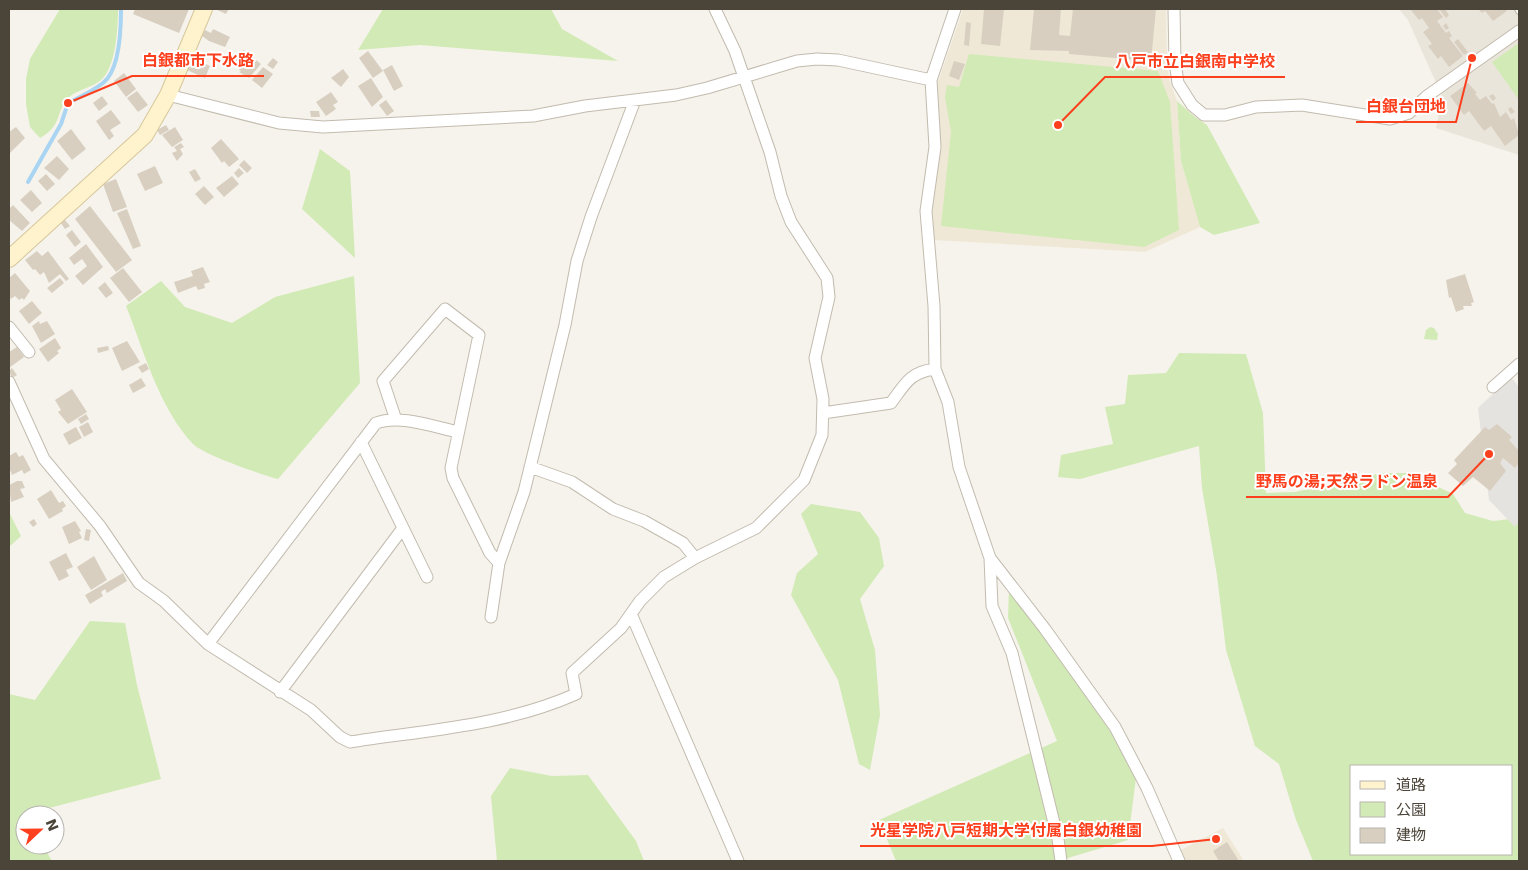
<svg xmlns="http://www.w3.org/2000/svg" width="1528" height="870" viewBox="0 0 1528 870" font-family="'DejaVu Sans','Noto Sans JP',sans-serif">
<rect width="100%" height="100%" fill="#f6f3ec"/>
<path fill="#eae5da" d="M1399,9H1519V155L1436,128L1442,96L1408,20Z"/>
<path fill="#efe8d6" d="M963,9H1166L1167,62L1169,78L1177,101L1181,161L1200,227L1145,252L933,240L930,209L936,88Z
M1223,828L1244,861H1185L1179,851Z"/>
<path fill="#d2eab5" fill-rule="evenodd" d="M60,9H118C118,27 116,66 102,79C93,88 77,89 68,98C55,113 63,125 40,138L30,127L26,104V79L30,59Z
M383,9H551L562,29L618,61L420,45L358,50Z
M1519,43V100L1492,62Z
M969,54L1158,71L1170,102L1179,230L1144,247L941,226L951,132L945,97L947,85L959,87Z
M1177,101L1195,117L1207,125L1260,223L1214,235L1200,227L1181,161Z
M320,149L350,171L355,258L302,209Z
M354,276L360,383L278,479C260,474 204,455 193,444C159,408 144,351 126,306L161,281L185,307L232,323L275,297Z
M1430,327L1434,328L1438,334L1437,340L1424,339L1426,330Z
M1179,353L1246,354L1263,413L1266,493L1295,492L1382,473H1409L1453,494L1465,513L1493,521L1519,518V861H1313L1296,820L1279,764L1255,746L1226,650L1217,576L1202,488L1199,446L1080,479L1058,477L1061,455L1113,444L1105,407L1125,404L1128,375L1166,373ZM1352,766H1512V854H1352Z
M811,504L860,512L879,538L884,566L860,599L875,650L880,715L870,770L859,764L838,680L791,595L797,573L818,554L801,514Z
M9,512L21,536L9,547Z
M1009,589L1102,717L1136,778L1128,840L1058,861H896L879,820L1057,741L1008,618Z
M90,621L125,623L137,685L161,779L26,814L25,845H43L52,861H9V694L35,700Z
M510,768L552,776L588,775L636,841L644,861H497L491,796Z"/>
<path fill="#e5e3e0" d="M1511,377L1519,387V521L1515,527L1489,500L1478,408Z"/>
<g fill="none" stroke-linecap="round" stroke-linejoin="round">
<path stroke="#a9d4f2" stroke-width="4" d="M28,182L61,124L68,103C80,97 93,91 103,83C120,70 121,29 121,9"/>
</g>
<path fill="#d8cfc1" d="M135,9H189L179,33L133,14Z
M215,9H229L226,14Z
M984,9H1004L1000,46L981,44Z
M1034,9H1061L1059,35L1070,36L1073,9H1156L1151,61L1069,54V51L1030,50Z
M1410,9H1437L1443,17L1437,21L1446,33L1449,31L1452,36L1449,38L1463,56L1449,67L1441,56L1438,59L1428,46L1432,44L1423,32L1429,28L1422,18L1419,20Z
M1439,9H1445L1449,15L1446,18Z
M1478,9H1505L1507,11L1493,21L1485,11L1482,13Z
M966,22L971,23L969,46L964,45Z
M1446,23L1449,28L1446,30L1443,26Z
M213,29L230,37L225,47L209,41L202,36L205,30L211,33Z
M1458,39L1468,52L1464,55L1454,42Z
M243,50L261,64L249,78L239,72L241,71L232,64Z
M368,51L383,71L373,78L359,58Z
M193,58L210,66L205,78L187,70Z
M273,58L278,62L273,69L267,65Z
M954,61L965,64L959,80L949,76Z
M392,65L403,86L394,91L383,70Z
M263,67L273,74L262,88L252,80Z
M343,69L349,77L341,87L331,78Z
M124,73L136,89L126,97L114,81Z
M371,78L383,97L372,107L358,86Z
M1468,83L1477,93L1475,94L1480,100L1486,96L1492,104L1494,103L1500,117L1506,112L1511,120L1514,118L1519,135L1505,146L1491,126L1484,131L1469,111L1464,115L1450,96Z
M137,91L148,105L138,112L127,98Z
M331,92L338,102L333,105L336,109L326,116L316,102Z
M1493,94L1496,98L1493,101L1489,96Z
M102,96L108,104L99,111L93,103Z
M386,100L394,111L387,116L379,105Z
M1511,107L1515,112L1511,114L1508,109Z
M111,110L121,123L110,130L114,136L109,140L96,121Z
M310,111H319L320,117H311Z
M166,125L169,130L160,135L157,130Z
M16,127L25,138L9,154V132Z
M175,127L183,140L172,147L162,135Z
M71,129L86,149L72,160L57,141Z
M221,139L239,159L229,167L224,161L222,163L211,148Z
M181,143L184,147L180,149L183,154L177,161L172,153L177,151L174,147Z
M57,156L69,169L59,180L44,168Z
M244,160L252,168L247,173L239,165Z
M155,166L163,183L145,191L137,174Z
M239,168L244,173L238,178L234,173Z
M195,169L201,179L195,182L189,172Z
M46,174L55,184L47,191L38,181Z
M232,176L239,184L224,197L216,188Z
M116,179L127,207L113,212L103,184Z
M204,186L214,197L205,205L195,194Z
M31,190L42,203L32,212L20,200Z
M13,205L30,223L22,231L9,220V209Z
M90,206L132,260L116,272L75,219Z
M127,209L141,246L133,249L117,213Z
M64,219L70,226L65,229L60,222Z
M72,230L81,242L75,247L66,235Z
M86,244L103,267L83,285L75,276L87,266L82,259L74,265L69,258Z
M37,251L42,256L48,251L69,279L66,281L60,274L49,283L44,272L40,275L35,269L33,270L25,260Z
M203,267L210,282L204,284L205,288L198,290L196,286L178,293L174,282L193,276L191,271Z
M123,268L142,292L129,302L110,278Z
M15,273L30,291L24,300L22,298L19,300L15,296L11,299L9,296V278Z
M1465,274L1474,302L1471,303L1472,306H1463L1464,309L1456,312L1451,297L1449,298L1446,280Z
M60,278L64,283L52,293L47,288Z
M105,282L113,293L106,298L98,288Z
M32,301L42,313L29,324L19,311Z
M39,321L40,324L47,321L55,334L41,343L32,326Z
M55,338L61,348L57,351L59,353L48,362L39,349Z
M127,341L140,362L122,371L112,348Z
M108,346L109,350L98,353L97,348Z
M17,347L24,357L9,368V352Z
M146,363L149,369L142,373L138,367Z
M12,368L17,375L12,378L9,371Z
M141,378L146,386L133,393L129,385Z
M72,389L87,412L68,424L58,412L61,410L55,400Z
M86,414L89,419L81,424L78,419Z
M88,422L93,432L84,437L79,427Z
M1497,424L1512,437L1509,440L1519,451V463L1515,468L1503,458L1500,463L1506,471L1490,491L1473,477L1463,486L1448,473L1457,464L1454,460L1485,427L1489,430Z
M76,427L82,438L69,445L63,434Z
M16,452L19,457L23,455L31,470L24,474L22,470L12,475L9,467V456Z
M17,481H22L25,488L20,489L24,497L11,502L9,485Z
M51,490L59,503L63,501L66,506L62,509L63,511L49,519L37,499Z
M34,519L37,524L33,527L29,522Z
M75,521L81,531L79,532L82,538L69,544L62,527Z
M86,529L91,530L89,541L84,540Z
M66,553L73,567L66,570L69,576L59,581L49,562Z
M94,556L107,580L91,590L77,567Z
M123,573L127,581L107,593L105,589L101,592L103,596L90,604L85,595Z
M1227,842L1239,861H1219L1213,851Z"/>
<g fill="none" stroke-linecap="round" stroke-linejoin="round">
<g stroke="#c2bbae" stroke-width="8">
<path id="lane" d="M1518,9L1519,11"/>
</g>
<g stroke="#c2bbae" stroke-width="13">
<path id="street" d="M1174,9L1175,62L1178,83L1192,105L1204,115H1225L1256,107L1302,105L1390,119L1409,113L1427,96L1519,31
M931,80L935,147L926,211L934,306L935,369L948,402L959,467L990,558L1045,629L1115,727L1147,788L1179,861
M168,95L279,123L323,127L533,116L585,106L676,95L707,88L797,61L817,59L838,60L931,80L955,9
M9,327L29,352
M9,382L44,459L100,526L139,583L164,601L208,644L311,710L340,737L350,742C427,730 504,726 576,694L572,673L621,628L640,601L664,577L695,558L756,528L804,480L822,435L823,399L815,358L829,297L827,278L791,222L781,196L770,152L735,51L715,9
M1493,387L1519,364
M823,413L891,403C905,384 910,372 935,369
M396,420L383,381L445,309L479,335L451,468L453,478L490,553L499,563
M361,442L427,577
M530,467L572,482L613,509L644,521L683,543L695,558
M990,558L992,606L1012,653L1058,839L1061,861
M632,616L738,861
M491,617L499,563L524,492L565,325L577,261L591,217L635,100
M208,644L376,423C400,414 434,427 458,432
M280,692L403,528"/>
</g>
<g stroke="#d6c79b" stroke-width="18">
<path id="secondary" d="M9,259L145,135L168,95L204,9"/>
</g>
<use href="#lane" stroke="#fff" stroke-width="5.5"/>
<use href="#street" stroke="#fff" stroke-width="11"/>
<use href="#secondary" stroke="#fff3cd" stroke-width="16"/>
</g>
<path fill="none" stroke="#fc3f1d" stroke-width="2" d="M68 103L132 76H264M1058 125L1105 77H1285M1472 58L1456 122H1356M1489 454L1448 497H1246M1216 839L1152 846H860"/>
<g fill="#fc3f1d" stroke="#fff" stroke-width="2">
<circle cx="68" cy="103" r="5"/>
<circle cx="1058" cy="125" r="5"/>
<circle cx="1472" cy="58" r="5"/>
<circle cx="1489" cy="454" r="5"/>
<circle cx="1216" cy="839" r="5"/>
</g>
<g font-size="16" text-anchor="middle" font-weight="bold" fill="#fc3f1d" stroke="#fff" stroke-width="4" stroke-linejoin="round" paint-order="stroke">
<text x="198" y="66">白銀都市下水路</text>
<text x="1195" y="67">八戸市立白銀南中学校</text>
<text x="1406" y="112">白銀台団地</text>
<text x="1347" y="487">野馬の湯;天然ラドン温泉</text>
<text x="1006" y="836">光星学院八戸短期大学付属白銀幼稚園</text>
</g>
<rect width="1528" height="870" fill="none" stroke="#4b4439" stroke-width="20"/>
<rect x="1350" y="765" width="162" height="90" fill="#ffffff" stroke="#b7b4b0"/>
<rect x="1360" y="781" width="25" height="8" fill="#fff3cd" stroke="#b7b4b0"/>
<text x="1396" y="790" font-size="15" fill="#4b4439">道路</text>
<rect x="1360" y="802" width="25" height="15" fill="#d2eab5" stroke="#b7b4b0"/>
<text x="1396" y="815" font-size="15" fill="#4b4439">公園</text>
<rect x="1360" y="828" width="25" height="15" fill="#d8cfc1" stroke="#b7b4b0"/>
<text x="1396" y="840" font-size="15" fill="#4b4439">建物</text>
<g transform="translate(40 830) rotate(68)"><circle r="24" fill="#ffffff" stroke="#b7b4b0"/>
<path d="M0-4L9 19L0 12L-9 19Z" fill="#fc3f1d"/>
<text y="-8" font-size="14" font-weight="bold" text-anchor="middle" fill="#4b4439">N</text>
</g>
</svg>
